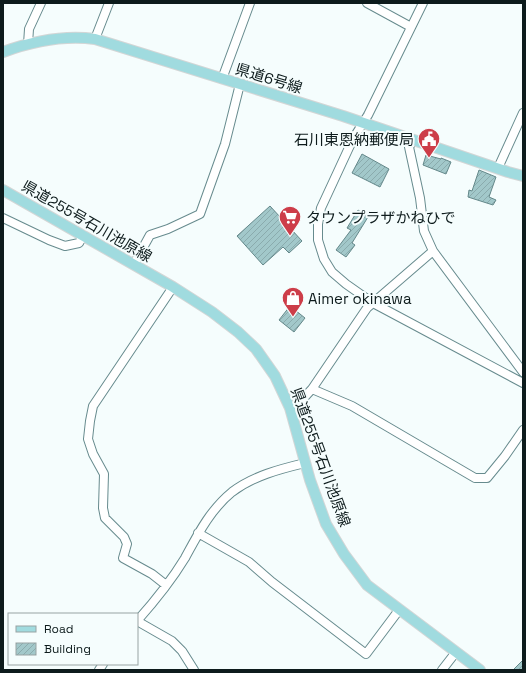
<svg xmlns="http://www.w3.org/2000/svg" width="526" height="673" viewBox="0 0 526 673" font-family="'Space Grotesk','Noto Sans JP',sans-serif">
<defs>
<pattern id="building-hatch" width="6" height="6" patternUnits="userSpaceOnUse"><rect width="6" height="6" fill="#a2c8ca"/><path d="M-1 1l2-2M0 6l6-6M5 7l2-2" fill="none" stroke="#8aabad"/></pattern>
</defs>
<rect width="100%" height="100%" fill="#f5fdfd"/>
<path fill="url(#building-hatch)" stroke="#64888a" d="M362,154L389,169L380,187L352,173Z
M426,155L441,159V158L451,162L446,174L423,165Z
M479,170L496,177L489,197L496,200L493,205L468,197L469,190L472,191Z
M270,206L302,241L289,253L283,247L263,265L237,236Z
M358,210L368,217L352,243L355,245L346,257L336,250L351,230L347,228Z
M290,306L305,318L294,332L279,320Z
M523,660V670H513Z"/>
<g fill="none" stroke-linecap="round" stroke-linejoin="round">
<g stroke="#678b8e" stroke-width="10">
<path id="minor" d="M367,3L411,27
M423,3L368,115L353,139L321,208L318,224V240L324,259L332,272L346,284L373,303L523,383
M95,39L109,3
M28,44L29,29L41,3
M222,79L250,3
M413,140L409,147L420,198L424,231L433,251L523,372
M498,168L523,113
M3,218L49,240L65,246L79,243L83,236
M134,264L150,235L168,229L200,214L225,144L240,84
M312,389L352,406L475,478H487L505,456L523,430
M290,408L299,403L312,389L367,308L433,251
M198,533L249,562L272,582L366,654L399,610
M166,585L152,574L123,558L127,544L124,537L105,518L103,508L104,474L93,454L88,439L90,421L93,406L173,287
M99,670L103,664
M194,670L182,651L172,641L137,621C154,602 171,581 185,558C198,534 210,510 232,492C253,476 280,469 305,463
M442,670L456,652"/>
</g>
<g stroke="#d3d6d6" stroke-width="12">
<path id="major" d="M3,52C33,41 64,35 95,39L343,116L508,172L523,176
M3,190L173,287L212,312L238,332L256,349L275,376L290,408L310,480L326,524L344,554L367,585L480,670"/>
</g>
<use href="#minor" stroke="#fff" stroke-width="8"/>
<use href="#major" stroke="#a0dbdf" stroke-width="10"/>
</g>
<defs>
<g id="civic-pin" transform="scale(1.15)"><path d="M0 17L-7.5 6A9.5 9.5 0 1 1 7.5 6Z" fill="#cd3d49" stroke="#f5fdfd"/><path d="M-.6-6.5H3V-4.5H.6V-3L4-1V1h2V6H-6V1h2V-1L-.6-3ZM-1.2 2.5V6h2.4V2.5Z" fill="#fff"/></g>
<g id="supermarket-pin" transform="scale(1.15)"><path d="M0 17L-7.5 6A9.5 9.5 0 1 1 7.5 6Z" fill="#cd3d49" stroke="#f5fdfd"/><path d="M-6-5.5h2.5l.6 2H6L4.5 2H-2.5L-4.4-4H-6ZM-1.5 3.2a1.3 1.3 0 1 0 .1 0ZM3 3.2a1.3 1.3 0 1 0 .1 0Z" fill="#fff"/></g>
<g id="shop-pin" transform="scale(1.15)"><path d="M0 17L-7.5 6A9.5 9.5 0 1 1 7.5 6Z" fill="#cd3d49" stroke="#f5fdfd"/><path d="M-5-2.5h2.3a2.7 3.5 0 0 1 5.4 0H5L5.5 6h-11ZM-1.5-2.5h3a1.5 2.3 0 0 0-3 0Z" fill="#fff"/></g>
</defs>
<g fill-rule="evenodd">
<use href="#civic-pin" x="429" y="139"/>
<use href="#supermarket-pin" x="290" y="217"/>
<use href="#shop-pin" x="293" y="298"/>
</g>
<g text-anchor="middle" dominant-baseline="central" stroke-width="4" stroke-linejoin="round" paint-order="stroke">
<g font-size="15" fill="#0d1b1c" stroke="#f5fdfd">
<text transform="translate(269 78) rotate(17)">県道6号線</text>
<text transform="translate(87 221) rotate(30)">県道255号石川池原線</text>
<text transform="translate(321 457) rotate(70)">県道255号石川池原線</text>
</g>
<g font-size="15" fill="#0d1b1c" stroke="#f5fdfd" text-anchor="start">
<text x="414" y="139" text-anchor="end">石川東恩納郵便局</text>
<text x="306" y="217">タウンプラザかねひで</text>
<text x="308" y="298">Aimer okinawa</text>
</g>
</g>
<rect width="526" height="673" fill="none" stroke="#0d1b1c" stroke-width="8"/>
<rect x="8" y="613" width="130" height="52" fill="#f5fdfd" stroke="#98a3a3"/>
<rect x="16" y="626" width="20" height="6" fill="#a0dbdf" stroke="#98a3a3"/>
<text x="44" y="633" font-size="12" fill="#0d1b1c">Road</text>
<rect x="16" y="643" width="20" height="12" fill="url(#building-hatch)" stroke="#98a3a3"/>
<text x="44" y="653" font-size="12" fill="#0d1b1c">Building</text>
</svg>
